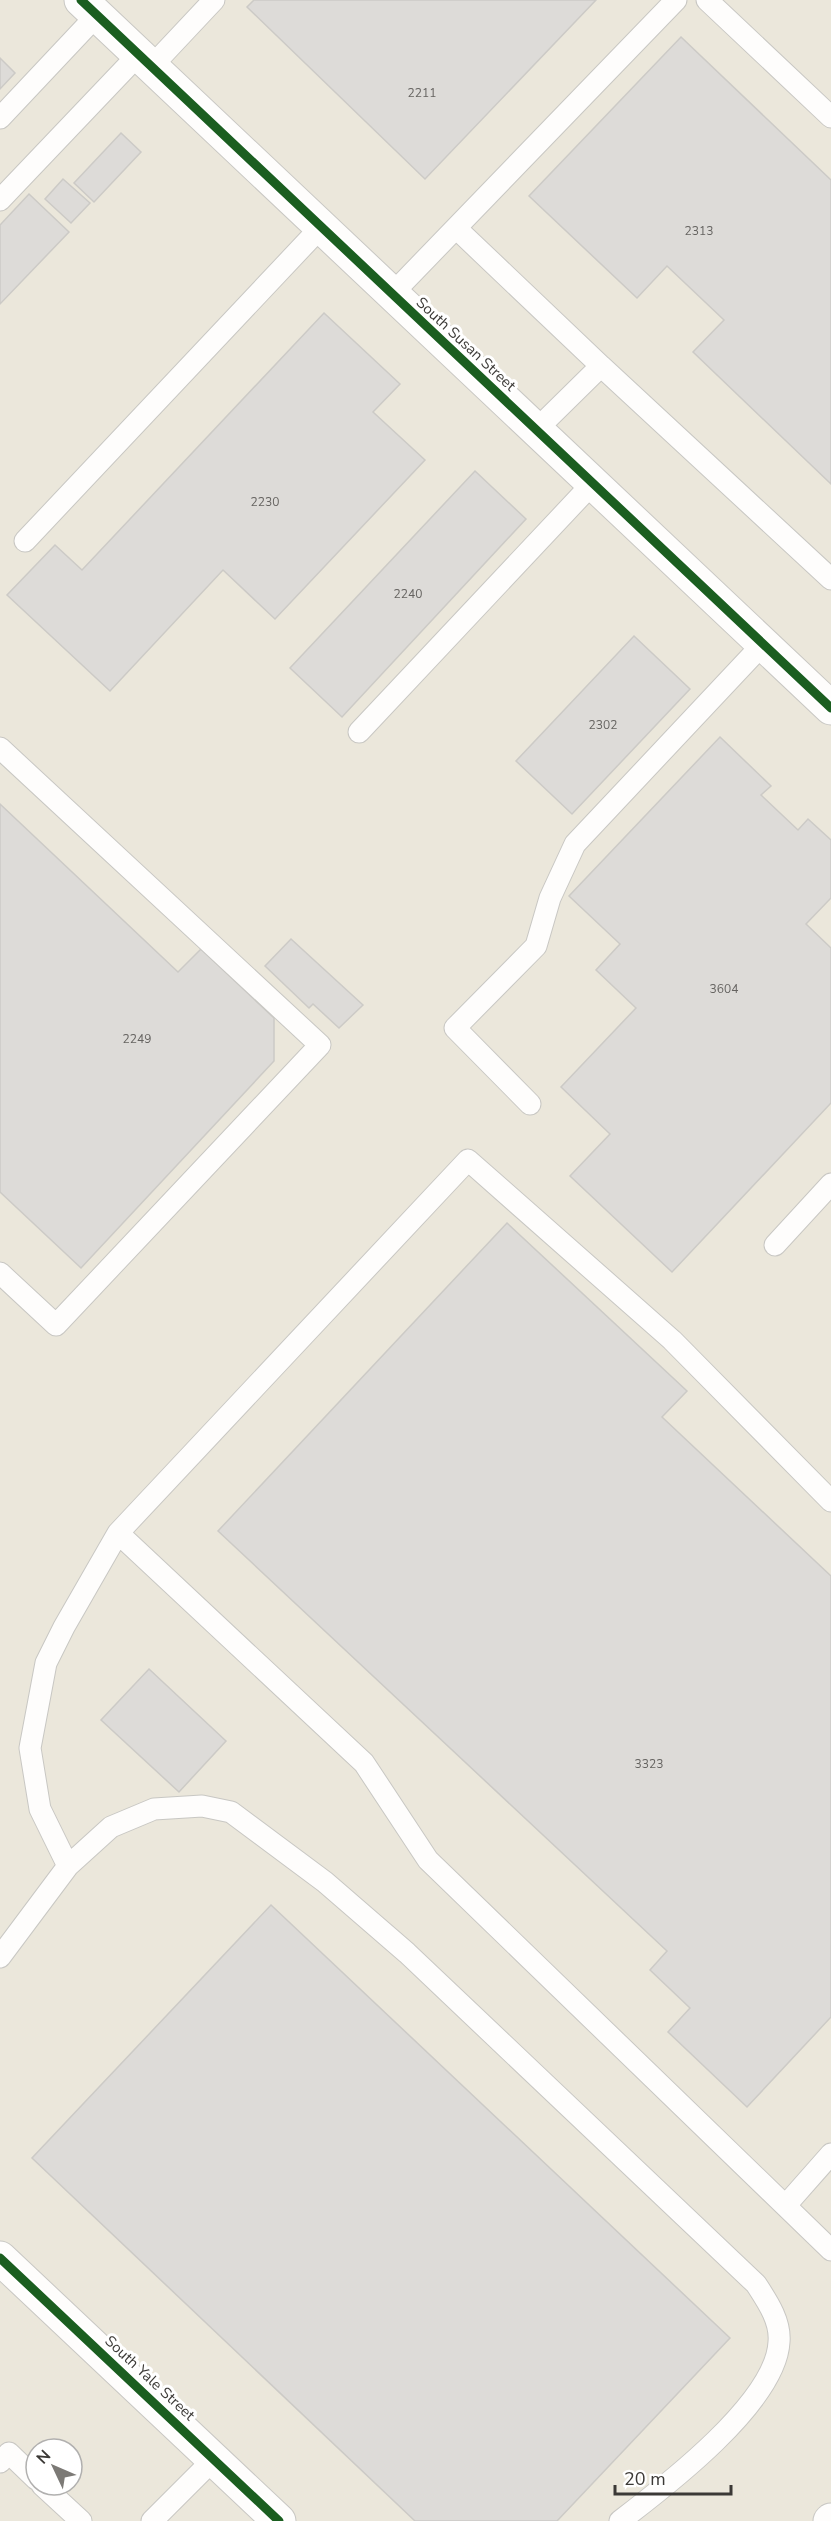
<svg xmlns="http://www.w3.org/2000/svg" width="831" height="2521" viewBox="0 0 831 2521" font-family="'Nunito Sans',sans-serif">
<rect width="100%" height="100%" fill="#f5f3ee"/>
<path fill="#ebe7db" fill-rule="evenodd" d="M0,0H831V2521H0ZM36,2449H72V2485H36Z"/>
<path fill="#dddbd8" stroke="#cccac6" stroke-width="1.5" d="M254,0H596L425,179L247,7Z
M681,37L831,180V484L693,352L724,320L667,266L637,298L529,196Z
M0,58L15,73L0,89Z
M121,133L141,152L94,202L74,183Z
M63,179L90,203L71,223L45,199Z
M29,194L69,232L0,304V225Z
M324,313L400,384L373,412L425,460L275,619L223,570L110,691L7,595L55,545L82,570Z
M475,471L526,519L342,717L290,668Z
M634,636L690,689L572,814L516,761Z
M720,737L771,786L761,795L798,830L808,819L831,840V898L806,924L831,948V1103L672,1272L570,1176L610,1134L561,1087L636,1008L596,970L620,944L569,896Z
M0,804L178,972L201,949L274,1018V1061L81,1268L0,1192Z
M291,939L363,1005L339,1028L313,1004L309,1008L265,966Z
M507,1223L687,1391L662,1417L831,1576V2017L747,2107L668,2032L690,2008L650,1970L667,1951L218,1531Z
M149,1669L226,1741L179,1792L101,1720Z
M271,1905L730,2338L557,2521H415L32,2158Z"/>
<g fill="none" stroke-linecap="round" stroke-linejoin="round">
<g stroke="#c8c7c3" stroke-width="23">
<path id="service" d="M707,0L831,117
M152,66L214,0
M0,118L97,15
M0,200L139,54
M457,229L601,366
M392,294L676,0
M536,430L601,366L831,579
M25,541L321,227
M359,732L593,483
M0,748L320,1045L56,1325L0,1273
M530,1104L455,1028L536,946L550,898L575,844L763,644
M775,1245L831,1184
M831,1501L672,1340L468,1160L118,1533L364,1763L428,1860L831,2250
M68,1866L40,1809L30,1748L46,1663L64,1627L118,1533
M0,1957L68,1866L111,1827L154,1809L202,1806L231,1812L325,1882L407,1953L756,2284C767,2301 781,2321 779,2342C776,2402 666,2486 620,2521
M786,2205L831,2154
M0,2462L9,2453L36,2479
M42,2485L81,2521
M152,2521L214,2459"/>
</g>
<g stroke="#c8c7c3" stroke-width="35">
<path id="minor" d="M81,0L831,708"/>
</g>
<g stroke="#c8c7c3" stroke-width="35">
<path id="tertiary" d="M0,2258L279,2521"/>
</g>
<g stroke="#c8c7c3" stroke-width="35">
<path id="primary" d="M830,2521L831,2520"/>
</g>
<use href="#service" stroke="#fefdfc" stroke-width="21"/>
<use href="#minor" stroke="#fefdfc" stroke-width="33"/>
<use href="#tertiary" stroke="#fefdfc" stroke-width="33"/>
<use href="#primary" stroke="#fefdfc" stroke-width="33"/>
<g stroke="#fff" stroke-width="13">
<path id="cycleway" d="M81,0L831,708
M0,2258L279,2521"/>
</g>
<use href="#cycleway" stroke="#1b5e20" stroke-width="9"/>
</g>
<g text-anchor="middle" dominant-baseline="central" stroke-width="6" stroke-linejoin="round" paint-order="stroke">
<g font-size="12" fill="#656360">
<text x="422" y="93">2211</text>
<text x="699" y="231">2313</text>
<text x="265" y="502">2230</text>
<text x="408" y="594">2240</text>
<text x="603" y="725">2302</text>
<text x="724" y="989">3604</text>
<text x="137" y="1039">2249</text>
<text x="649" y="1764">3323</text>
</g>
<g font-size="15" fill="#3b3936" stroke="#fff">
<text transform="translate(466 344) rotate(43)">South Susan Street</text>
<text transform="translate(150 2378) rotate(43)">South Yale Street</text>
</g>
</g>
<g transform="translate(54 2467) rotate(314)"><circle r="28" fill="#ffffff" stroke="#b1b0af" stroke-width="1.5"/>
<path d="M0-4.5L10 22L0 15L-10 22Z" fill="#7c7a76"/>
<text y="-9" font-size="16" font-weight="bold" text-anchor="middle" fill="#3b3936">N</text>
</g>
<path d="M615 2485v9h116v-9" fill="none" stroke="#3b3936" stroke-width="3"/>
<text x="624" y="2485" font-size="18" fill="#3b3936" stroke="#ffffff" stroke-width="4.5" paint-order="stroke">20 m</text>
</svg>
